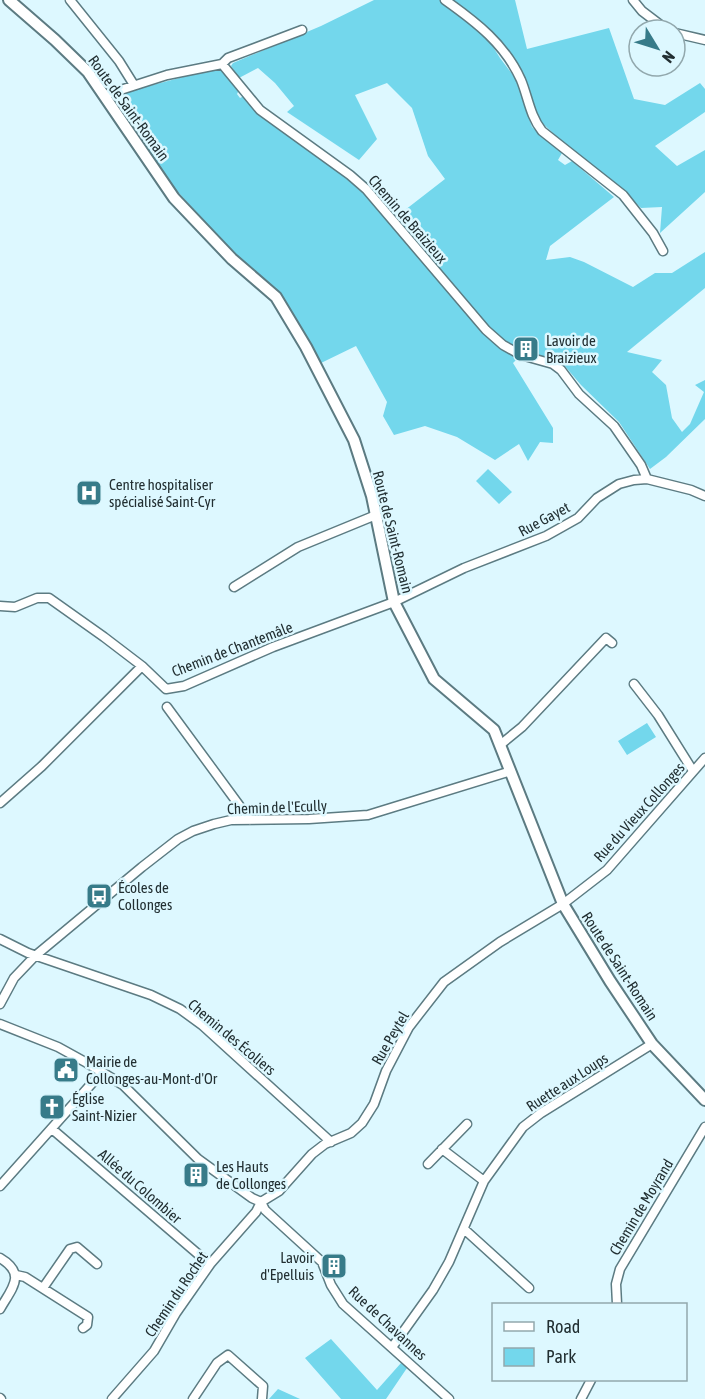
<svg xmlns="http://www.w3.org/2000/svg" width="705" height="1399" viewBox="0 0 705 1399" font-family="'Asap Condensed',sans-serif">
<rect width="100%" height="100%" fill="#ddf8ff"/>
<path fill="#73d7ec" d="M374,0H515L527,49L609,28L634,99L665,105L700,83L705,89V112L655,146L677,166L705,150V192L660,233L662,207L641,208L604,174L572,151L538,119L523,72L493,34L475,18L500,58L516,79L532,127L562,153L558,160L565,165L572,161L614,197L550,246L546,260L570,257L584,262L633,287L655,273H672L705,252V288L627,352L662,360L652,372L666,385L672,418L682,432L690,424L704,392L695,385L705,380V419L666,457L650,469L619,422L581,385L563,364L523,352L502,342L488,328L396,217L445,179L428,156L412,108L387,83L355,95L377,139L359,160L287,112L294,106L275,83L258,68L239,78L231,66L233,63L321,26Z
M221,67L239,90L237,94L240,98L244,96L259,115L345,177L375,204L484,332L519,357L513,363L553,428V443L540,442L528,461L519,444L495,460L457,437L425,426L394,435L383,416L387,402L356,346L321,363L281,295L235,254L176,190L135,129L142,122L135,111L123,114L111,96Z
M488,469L512,492L499,504L476,481Z
M647,723L656,737L627,755L618,741Z
M331,1339L377,1390L401,1363L407,1368L386,1399H341L305,1358Z
M278,1389L300,1399H269Z"/>
<g fill="none" stroke-linecap="round" stroke-linejoin="round">
<g stroke="#5c7b82" stroke-width="11">
<path id="minor" d="M70,0L119,61L134,85
M445,0C476,22 505,44 521,80C528,97 530,116 542,131L623,195L653,233L663,251
M633,0L642,11L667,30
M675,33L705,40
M222,64L228,58L302,30
M105,95L167,75L222,64L260,110L350,175L366,189L486,330L503,345L521,355L553,364L561,370L579,394L614,426L641,465L647,479
M234,587L298,547L376,515
M0,606L15,607L37,598H49L104,637L142,666L166,689L184,686L273,647L394,602L464,568L546,536L578,518L597,498L619,484L634,480L647,479L691,490L705,496
M634,684L658,715L693,771
M167,707L250,820
M500,745L522,727L606,638L612,643
M0,803L42,766L142,666
M0,939L28,953L151,995L180,1009L202,1025L331,1142
M0,1004L14,978L35,956L142,867L178,839L193,831L214,824L231,820L309,819L368,815L511,771
M0,1024L58,1047L87,1063L123,1085L198,1159L252,1198L261,1202L265,1210L322,1262L331,1285L343,1304L449,1399
M52,1129L205,1260L211,1263
M442,1149L484,1181
M428,1164L467,1124
M0,1186L102,1072
M261,1202L279,1191L312,1154L325,1144L351,1133L362,1123L374,1104L386,1071L409,1027L444,982L500,942L563,904L607,870L705,758
M464,1229L529,1288
M0,1258C27,1274 12,1288 0,1309
M16,1275L25,1277L88,1317L87,1325L83,1328
M43,1288L70,1249L77,1247L97,1264
M617,1304L616,1284L620,1269L705,1127
M393,1346L433,1290L449,1262L484,1181L523,1127L541,1113L652,1044
M0,1398L1,1399
M112,1399L154,1351L176,1313L211,1263L256,1212L261,1202
M193,1399L217,1363L228,1355L263,1386L262,1399
M581,1399L591,1380"/>
</g>
<g stroke="#5c7b82" stroke-width="14">
<path id="major" d="M9,0L55,40L88,72L174,198L232,259L276,297L306,347L354,440L372,496L394,602L434,679L494,730L563,904L610,981L652,1044L705,1100"/>
</g>
<use href="#minor" stroke="#fff" stroke-width="8"/>
<use href="#major" stroke="#fff" stroke-width="10"/>
</g>
<defs>
<g id="building-square" transform="scale(1.35)"><rect x="-9" y="-9" width="18" height="18" rx="4" fill="#377b89" stroke="#ddf8ff"/><path d="M-4-6H4V6H1V3H-1V6H-4ZM-2.5-4.3h1.7v1.8h-1.7ZM.8-4.3h1.7v1.8H.8ZM-2.5-1h1.7V.8h-1.7ZM.8-1h1.7V.8H.8Z" fill="#fff"/></g>
<g id="hospital-square" transform="scale(1.35)"><rect x="-9" y="-9" width="18" height="18" rx="4" fill="#377b89" stroke="#ddf8ff"/><path d="M-5-5h3v3.5h4V-5h3V5h-3V1.5h-4V5h-3Z" fill="#fff"/></g>
<g id="bus-square" transform="scale(1.35)"><rect x="-9" y="-9" width="18" height="18" rx="4" fill="#377b89" stroke="#ddf8ff"/><path d="M-5-6H5V4H4V6H2V4H-2V6H-4V4H-5ZM-3.5-4V0h7V-4ZM-3.5 1.2v1.5H-2V1.2ZM2 1.2v1.5H3.5V1.2Z" fill="#fff"/></g>
<g id="civic-square" transform="scale(1.35)"><rect x="-9" y="-9" width="18" height="18" rx="4" fill="#377b89" stroke="#ddf8ff"/><path d="M-.6-6.5H3V-4.5H.6V-3L4-1V1h2V6H-6V1h2V-1L-.6-3ZM-1.2 2.5V6h2.4V2.5Z" fill="#fff"/></g>
<g id="church-square" transform="scale(1.35)"><rect x="-9" y="-9" width="18" height="18" rx="4" fill="#377b89" stroke="#ddf8ff"/><path d="M-1.2-6h2.4v3.5h3.3v2.4h-3.3V6h-2.4V-.1h-3.3v-2.4h3.3Z" fill="#fff"/></g>
</defs>
<g fill-rule="evenodd">
<use href="#building-square" x="526" y="349"/>
<use href="#hospital-square" x="89" y="493"/>
<use href="#bus-square" x="99" y="896"/>
<use href="#civic-square" x="66" y="1070"/>
<use href="#church-square" x="52" y="1107"/>
<use href="#building-square" x="196" y="1175"/>
<use href="#building-square" x="334" y="1266"/>
</g>
<g text-anchor="middle" dominant-baseline="central" stroke-width="5" stroke-linejoin="round" paint-order="stroke">
<g font-size="15" fill="#222f32" stroke="#ddf8ff">
<text transform="translate(129 108) rotate(54)">Route de Saint-Romain</text>
<text transform="translate(408 219) rotate(49)">Chemin de Braizieux</text>
<text transform="translate(544 519) rotate(-28)">Rue Gayet</text>
<text transform="translate(393 532) rotate(76)">Route de Saint-Romain</text>
<text transform="translate(232 649) rotate(-21)">Chemin de Chantemâle</text>
<text transform="translate(277 807) rotate(-2)">Chemin de l'Ecully</text>
<text transform="translate(639 812) rotate(-48)">Rue du Vieux Collonges</text>
<text transform="translate(620 966) rotate(57)">Route de Saint-Romain</text>
<text transform="translate(232 1037) rotate(40)">Chemin des Écoliers</text>
<text transform="translate(390 1038) rotate(-60)">Rue Peytel</text>
<text transform="translate(567 1082) rotate(-33)">Ruette aux Loups</text>
<text transform="translate(140 1186) rotate(41)">Allée du Colombier</text>
<text transform="translate(641 1207) rotate(-59)">Chemin de Moyrand</text>
<text transform="translate(176 1294) rotate(-56)">Chemin du Rochet</text>
<text transform="translate(388 1323) rotate(43)">Rue de Chavannes</text>
</g>
<g font-size="15" fill="#222f32" stroke="#ddf8ff" text-anchor="start">
<text x="546" y="340">Lavoir de<tspan x="546" dy="17">Braizieux</tspan></text>
<text x="109" y="484">Centre hospitaliser<tspan x="109" dy="17">spécialisé Saint-Cyr</tspan></text>
<text x="118" y="887">Écoles de<tspan x="118" dy="17">Collonges</tspan></text>
<text x="86" y="1061">Mairie de<tspan x="86" dy="17">Collonges-au-Mont-d'Or</tspan></text>
<text x="72" y="1098">Église<tspan x="72" dy="17">Saint-Nizier</tspan></text>
<text x="216" y="1166">Les Hauts<tspan x="216" dy="17">de Collonges</tspan></text>
<text x="314" y="1257" text-anchor="end">Lavoir<tspan x="314" dy="17">d'Epelluis</tspan></text>
</g>
</g>
<rect x="492" y="1303" width="195" height="78" fill="#ddf8ff" stroke="#92a8ad" stroke-width="1.5"/>
<rect x="504" y="1322" width="30" height="9" fill="#ffffff" stroke="#92a8ad" stroke-width="1.5"/>
<text x="546" y="1333" font-size="18" fill="#222f32">Road</text>
<rect x="504" y="1348" width="30" height="18" fill="#73d7ec" stroke="#92a8ad" stroke-width="1.5"/>
<text x="546" y="1363" font-size="18" fill="#222f32">Park</text>
<g transform="translate(657 48) rotate(128)"><circle r="28" fill="#ddf8ff" stroke="#92a8ad" stroke-width="1.5"/>
<path d="M0-4.5L10 22L0 15L-10 22Z" fill="#377b89"/>
<text y="-9" font-size="16" font-weight="bold" text-anchor="middle" fill="#222f32">N</text>
</g>
</svg>
